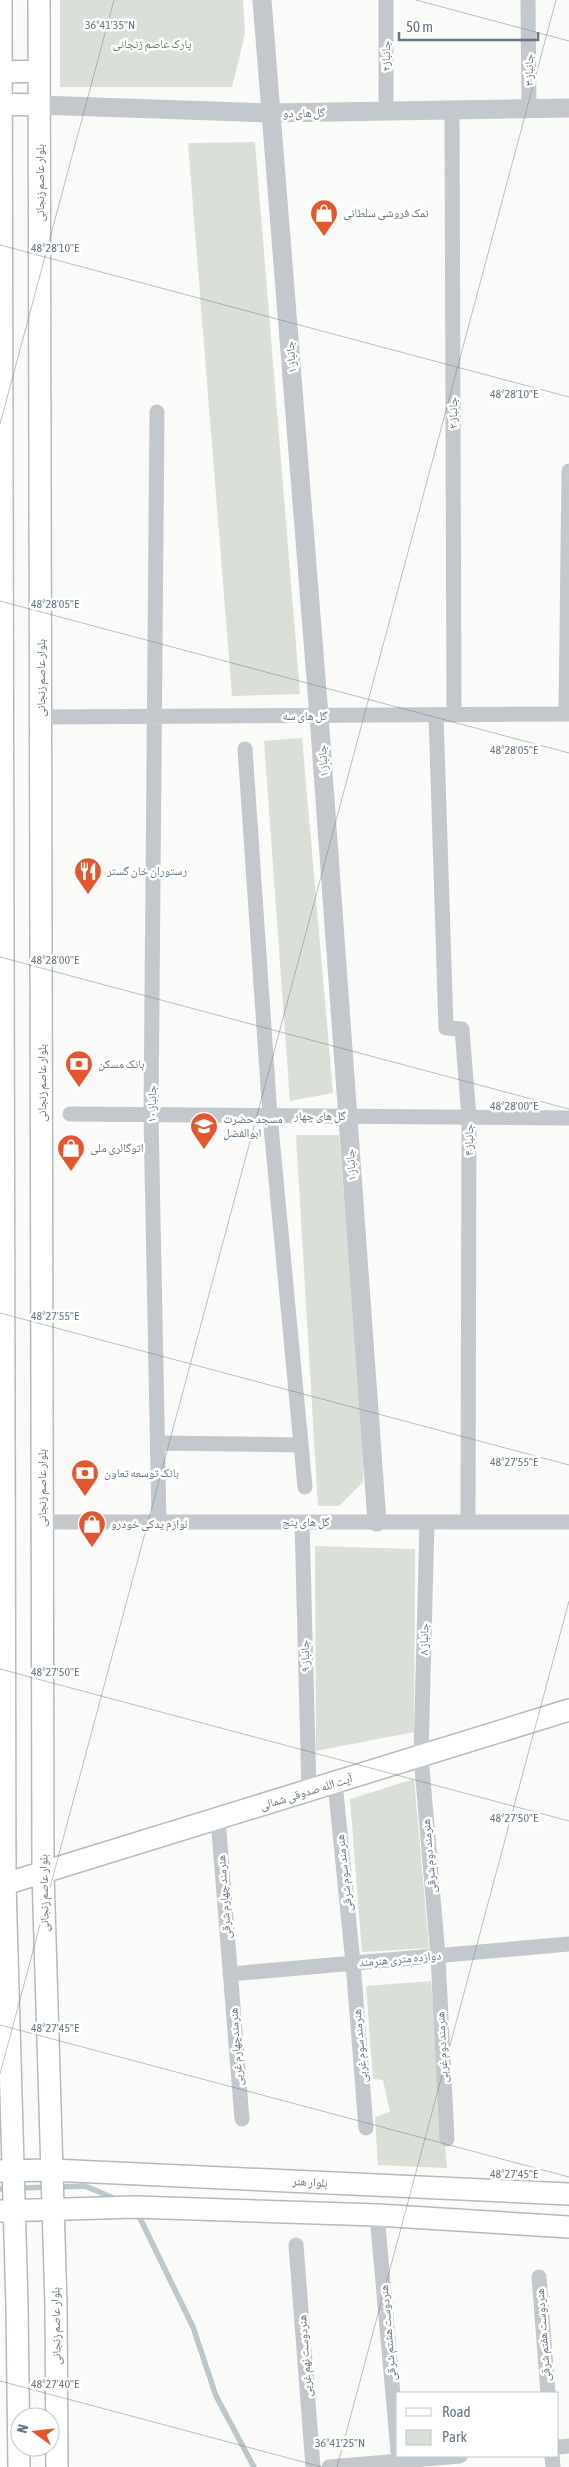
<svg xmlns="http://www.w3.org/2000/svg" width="569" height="2467" viewBox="0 0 569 2467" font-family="'Asap Condensed','Noto Naskh Arabic',sans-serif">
<rect width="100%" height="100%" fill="#fafaf8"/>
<path fill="#dadfd7" d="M60,0H243L245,34L232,87H60Z
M255,142L300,694L232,696L188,143Z
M302,738L333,1093L290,1101L264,741Z
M296,1135H339L364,1446L363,1482L339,1506H318Z
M315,1546L415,1549L414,1732L316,1751Z
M414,1779L429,1948L362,1952L350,1799Z
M431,1981L447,2168L378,2165L375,2117L390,2112L383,2080L373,2079L366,1986Z"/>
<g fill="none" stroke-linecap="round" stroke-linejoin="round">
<path stroke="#bbc7cb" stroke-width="5.5" d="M57,2187L85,2186L118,2200
M0,2189L48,2187
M137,2212L193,2327L216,2396L254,2467"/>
<g stroke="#b3babf" stroke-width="24">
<path id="secondary" d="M1,0L5,1884L17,2306L19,2467
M39,0L43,1873L56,2305L57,2467
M0,72L39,71
M0,104L39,105
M5,1884L569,1710
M0,2171L52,2170L569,2194
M0,2211L135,2207L377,2215L569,2227"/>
</g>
<path stroke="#c3c8cc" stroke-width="15" d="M386,0V111
M528,0L529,109
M452,110L454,715
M157,412L151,1115L159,1522
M566,714L569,471
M436,715L446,1028L462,1029L469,1118L468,1522
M41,717L569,714
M245,749L270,1116L305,1487
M70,1114L569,1118
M158,1443L301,1445
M42,1522H569
M302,1522L309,1791
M427,1522L421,1756L438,1956L447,2139
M335,1783L353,1963L366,2128
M218,1819L242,2119
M230,1974L569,1944
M377,2215L398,2451
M296,2245L313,2467
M539,2277L548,2393
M558,2447L569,2446
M552,2456L553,2467
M329,2467L460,2456"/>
<path stroke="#c3c8cc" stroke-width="19" d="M262,0L319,716L377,1522
M39,105L271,113L569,108"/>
<use href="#secondary" stroke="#fff" stroke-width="21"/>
</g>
<path fill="none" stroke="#657683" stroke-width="1" stroke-opacity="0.45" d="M416,0L569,41M0,245L569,397M0,424L114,0M0,601L569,753M0,957L569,1109M0,1313L569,1465M0,1669L569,1821M0,2025L569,2177M0,2074L556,0M0,2381L322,2467M337,2467L569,1601"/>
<defs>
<g id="shop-pin" transform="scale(1.4375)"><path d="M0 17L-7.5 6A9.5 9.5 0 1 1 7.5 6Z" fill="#e4572e" stroke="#fff"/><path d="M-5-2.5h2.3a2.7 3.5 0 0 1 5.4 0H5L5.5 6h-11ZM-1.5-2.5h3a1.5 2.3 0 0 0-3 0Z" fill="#fff"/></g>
<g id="restaurant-pin" transform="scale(1.4375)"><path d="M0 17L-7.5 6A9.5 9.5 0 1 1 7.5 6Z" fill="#e4572e" stroke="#fff"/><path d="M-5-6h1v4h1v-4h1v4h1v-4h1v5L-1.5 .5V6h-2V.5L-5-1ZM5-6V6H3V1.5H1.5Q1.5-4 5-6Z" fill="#fff"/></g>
<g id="bank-pin" transform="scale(1.4375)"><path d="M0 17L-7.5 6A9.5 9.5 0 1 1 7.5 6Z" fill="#e4572e" stroke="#fff"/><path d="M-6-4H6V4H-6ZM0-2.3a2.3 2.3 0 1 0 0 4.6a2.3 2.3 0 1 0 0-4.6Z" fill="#fff"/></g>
<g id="school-pin" transform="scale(1.4375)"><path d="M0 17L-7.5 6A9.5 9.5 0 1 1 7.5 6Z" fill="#e4572e" stroke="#fff"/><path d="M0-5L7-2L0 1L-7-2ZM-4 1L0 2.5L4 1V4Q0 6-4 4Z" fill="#fff"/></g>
</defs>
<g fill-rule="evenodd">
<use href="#shop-pin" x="324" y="213"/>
<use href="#restaurant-pin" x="88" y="871"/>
<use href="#bank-pin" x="79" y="1064"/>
<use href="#school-pin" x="204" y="1126"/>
<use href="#shop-pin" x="71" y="1148"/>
<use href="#bank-pin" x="85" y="1473"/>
<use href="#shop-pin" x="92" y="1524"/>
</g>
<g text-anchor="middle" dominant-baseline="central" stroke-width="5" stroke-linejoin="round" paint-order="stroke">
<g font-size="12" fill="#687a64" stroke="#fff">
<text x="152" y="44">پارک عاصم زنجانی</text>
</g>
<g font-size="12" fill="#657683" stroke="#fff">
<text transform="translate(386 56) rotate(-90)">جانباز۲</text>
<text transform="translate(529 70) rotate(-90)">جانباز ۳</text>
<text transform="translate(304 113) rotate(-1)">گل های دو</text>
<text transform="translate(40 183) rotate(-90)">بلوار عاصم زنجانی</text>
<text transform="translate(291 357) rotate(-95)">جانباز ۱</text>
<text transform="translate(453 413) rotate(-90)">جانباز ۲</text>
<text transform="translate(41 678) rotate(-90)">بلوار عاصم زنجانی</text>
<text x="305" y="716">گل های سه</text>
<text transform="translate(323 761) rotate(-94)">جانباز ۱</text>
<text transform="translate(42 1083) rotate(-90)">بلوار عاصم زنجانی</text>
<text transform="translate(152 1104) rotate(-90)">جانباز ۱۰</text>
<text x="320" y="1116">گل های چهار</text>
<text transform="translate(469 1140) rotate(-90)">جانباز ۴</text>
<text transform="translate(351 1165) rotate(-94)">جانباز ۱</text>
<text transform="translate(42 1488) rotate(-90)">بلوار عاصم زنجانی</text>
<text x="306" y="1522">گل های پنج</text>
<text transform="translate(424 1639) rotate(-88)">جانباز ۸</text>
<text transform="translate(305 1656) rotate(-92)">جانباز ۹</text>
<text transform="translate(306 1792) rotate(-17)">آیت الله صدوقی شمالی</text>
<text transform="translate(429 1856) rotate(-95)">هنرمند دوم شرقی</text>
<text transform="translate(344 1873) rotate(-96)">هنرمند سوم شرقی</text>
<text transform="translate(44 1893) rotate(-91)">بلوار عاصم زنجانی</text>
<text transform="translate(224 1897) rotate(-94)">هنرمند چهارم شرقی</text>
<text transform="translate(400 1959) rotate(-5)">دوازده متری هنرمند</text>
<text transform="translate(360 2046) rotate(-95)">هنرمند سوم غربی</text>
<text transform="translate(236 2047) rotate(-94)">هنرمندچهارم غربی</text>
<text transform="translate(442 2047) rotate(-93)">هنرمند دوم غربی</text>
<text transform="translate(310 2182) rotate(3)">بلوار هنر</text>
<text transform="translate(56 2326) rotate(-91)">بلوار عاصم زنجانی</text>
<text transform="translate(388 2333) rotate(-95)">هنردوست هشتم شرقی</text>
<text transform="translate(543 2335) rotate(-94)">هنردوست هفتم شرقی</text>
<text transform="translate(305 2356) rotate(-94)">هنردوست نهم غربی</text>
</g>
<g font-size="12" fill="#657683" stroke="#fff" text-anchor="start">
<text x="343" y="213">نمک فروشی سلطانی</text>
<text x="107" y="871">رستوران خان گستر</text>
<text x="98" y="1064">بانک مسکن</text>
<text x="223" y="1119">مسجد حضرت<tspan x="223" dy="14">ابوالفضل</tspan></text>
<text x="90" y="1148">اتوگالری ملی</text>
<text x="104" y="1473">بانک توسعه تعاون</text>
<text x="111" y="1524">لوازم یدکی خودرو</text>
</g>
</g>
<g font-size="12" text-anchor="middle" fill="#657683" stroke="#fff" stroke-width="5" stroke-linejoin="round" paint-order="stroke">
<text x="110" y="29">36°41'35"N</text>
<text x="55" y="252">48°28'10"E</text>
<text x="514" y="398">48°28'10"E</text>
<text x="55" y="608">48°28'05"E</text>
<text x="514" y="754">48°28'05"E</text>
<text x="55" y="964">48°28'00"E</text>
<text x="514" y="1110">48°28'00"E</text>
<text x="55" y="1320">48°27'55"E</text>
<text x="514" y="1466">48°27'55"E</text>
<text x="55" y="1676">48°27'50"E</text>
<text x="514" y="1822">48°27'50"E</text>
<text x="55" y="2032">48°27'45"E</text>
<text x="514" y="2178">48°27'45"E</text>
<text x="55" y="2388">48°27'40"E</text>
<text x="340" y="2447">36°41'25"N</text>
</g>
<rect x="396" y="2392" width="162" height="65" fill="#ffffff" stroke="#c1c8cd"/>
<rect x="406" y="2408" width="25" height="8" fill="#ffffff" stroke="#c1c8cd"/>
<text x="442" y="2417" font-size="15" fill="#657683">Road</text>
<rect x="406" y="2430" width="25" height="15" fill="#dadfd7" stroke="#c1c8cd"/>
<text x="442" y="2442" font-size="15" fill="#657683">Park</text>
<g transform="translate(35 2432) rotate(285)"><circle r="24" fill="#ffffff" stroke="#c1c8cd"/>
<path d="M0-4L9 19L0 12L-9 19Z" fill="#e4572e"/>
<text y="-8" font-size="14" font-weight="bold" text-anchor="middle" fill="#657683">N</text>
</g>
<path d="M399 32v8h139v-8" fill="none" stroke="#657683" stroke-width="2.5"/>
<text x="406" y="32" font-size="15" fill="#657683" stroke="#ffffff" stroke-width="4" paint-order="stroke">50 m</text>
</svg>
